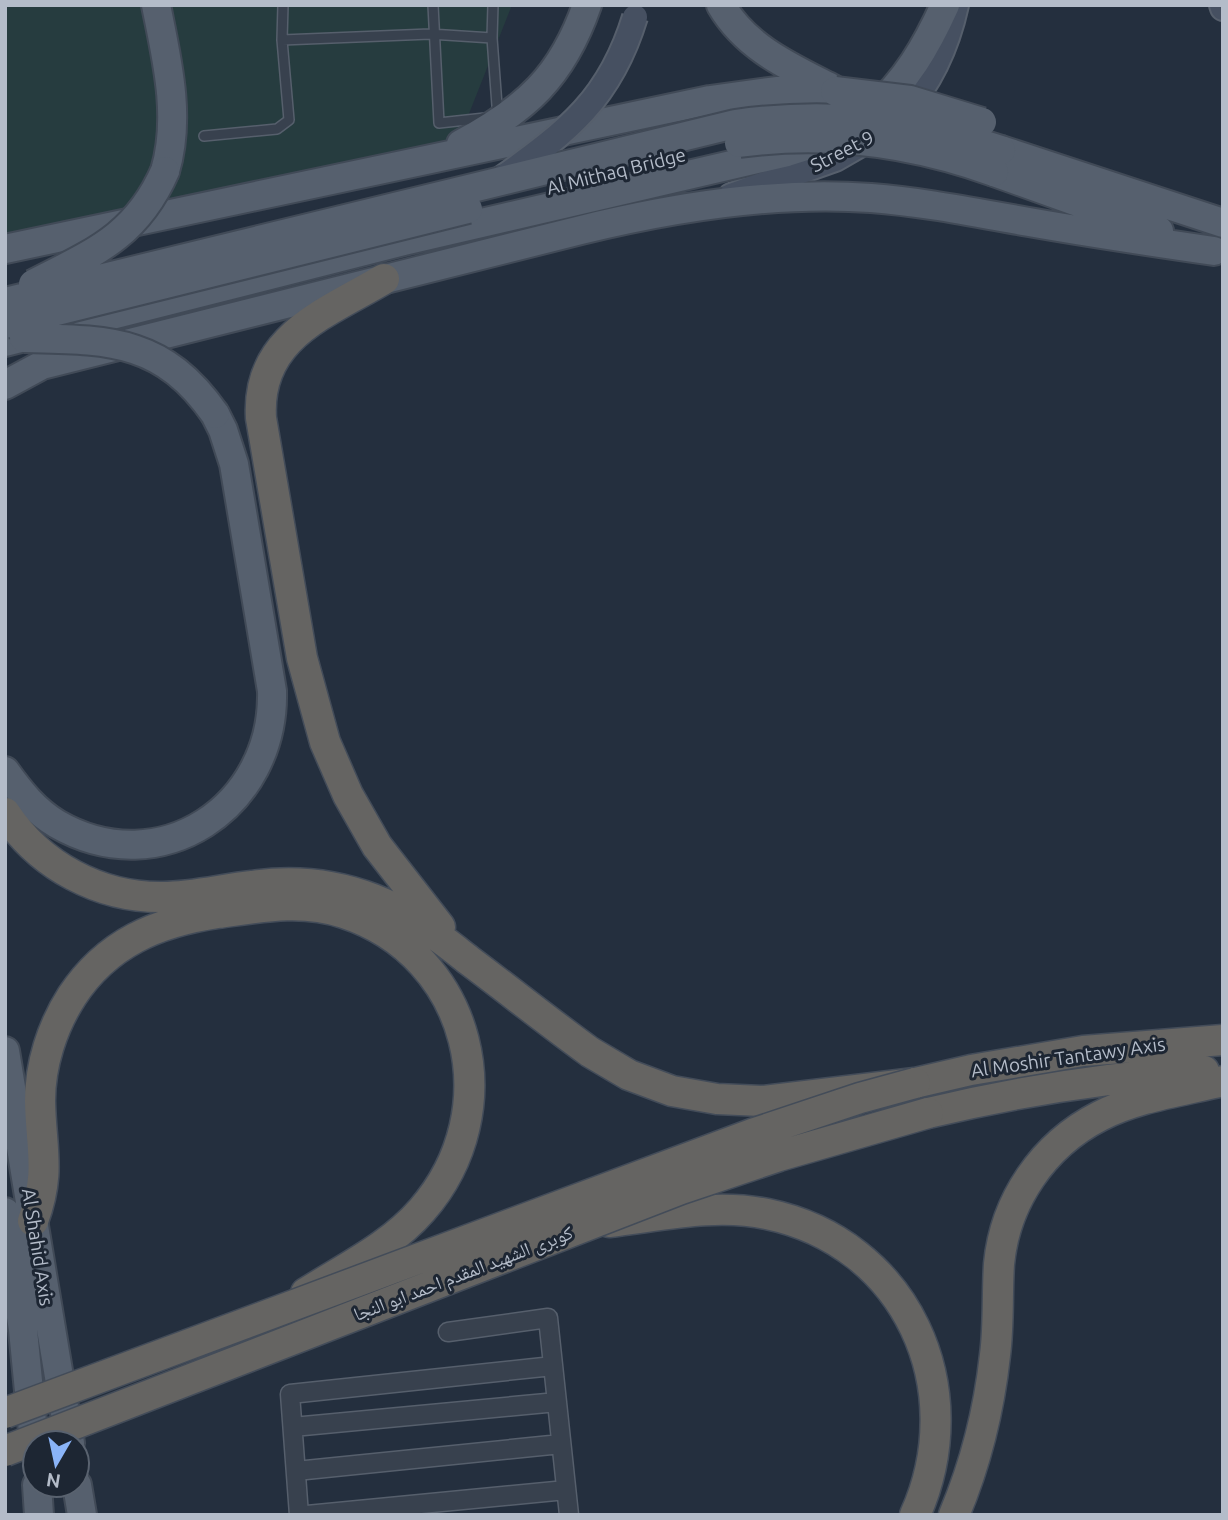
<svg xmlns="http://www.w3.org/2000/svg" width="1228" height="1520" viewBox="0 0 1228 1520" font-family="Ubuntu,'Noto Naskh Arabic',sans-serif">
<rect width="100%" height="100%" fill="#242f3e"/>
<path fill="#263c3f" d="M5,5H512L459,139L5,248Z"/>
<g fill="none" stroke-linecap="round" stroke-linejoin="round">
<g stroke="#565f6c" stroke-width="12">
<path id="service" d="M433,5L439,123L485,118
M492,38L493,5
M282,40L283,5
M204,136L277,129L289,120L282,40L430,34L492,38L498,119"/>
</g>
<g stroke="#565f6c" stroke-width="21">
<path id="minor" d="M448,1332L548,1318L569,1515
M293,1427L557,1402
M296,1471L561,1444
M299,1515L290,1394L553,1366
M307,1515L566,1490"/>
</g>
<g stroke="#565f6c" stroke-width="28">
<path id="secondary" d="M1222,5L1223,8
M903,113C931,82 947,46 956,5
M731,196L835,159L875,136"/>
</g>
<g stroke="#414a57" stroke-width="32">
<path id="primary" d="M156,5C167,60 181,117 165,171
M721,5C746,48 790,67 833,89
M872,111C906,81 926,47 945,5
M461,144C526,109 562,77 587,5
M1001,150L1223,223
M994,172L1159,231
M5,249L710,100L776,91H835
M5,342L404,241L787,152L819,142
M5,385L42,365L581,230C675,207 774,191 871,198C924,202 977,213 1029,222C1091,233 1152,242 1214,251
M5,771C20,792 35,811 57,824C161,884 275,806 272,691L234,464L223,430L215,414
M5,1051L70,1443
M5,1212L23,1330L35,1452
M37,1485L39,1515
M77,1485L82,1515"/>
</g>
<g stroke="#434c59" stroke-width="33">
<path id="trunk" d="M384,279C325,314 256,337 261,418L302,658L325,742L348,795L377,846L440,927
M5,813C40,866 100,898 163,897C193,897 223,889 252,886C293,880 334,884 373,899C410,913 440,938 471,962C511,992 550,1023 590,1052L629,1075L672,1091L717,1099L762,1101L915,1083L971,1070L1083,1051L1223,1040
M928,1113C1019,1091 1110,1077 1204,1071
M33,1221C51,1172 41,1150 40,1101C40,1065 52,1027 72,996C107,943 157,922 218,913C261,907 302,899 344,913C472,955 509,1110 422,1210C391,1246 345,1268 306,1293
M609,1222C661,1216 715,1203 767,1214C907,1243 972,1388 915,1515
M954,1515C976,1463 989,1410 995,1355C999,1325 997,1294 999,1264C1005,1201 1043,1145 1100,1116C1137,1097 1182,1091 1223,1081"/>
</g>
<use href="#service" stroke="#38414e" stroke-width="9"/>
<use href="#minor" stroke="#38414e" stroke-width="18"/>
<use href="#secondary" stroke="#465061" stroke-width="24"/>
<use href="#primary" stroke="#56606e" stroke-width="28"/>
<use href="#trunk" stroke="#656462" stroke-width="30"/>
<g stroke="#565f6c" stroke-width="28" stroke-linecap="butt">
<path id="secondary-bridge" d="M501,179C568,131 610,99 635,17"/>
</g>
<g stroke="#414a57" stroke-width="32" stroke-linecap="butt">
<path id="primary-bridge" d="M835,91L910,100L982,122
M739,143C826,131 911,142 994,172
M33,284C93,253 136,237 165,171
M5,302L735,124C829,111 911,120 1001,150
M5,324L468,209
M24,338C108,340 162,338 215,414"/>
</g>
<g stroke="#434c59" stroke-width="33" stroke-linecap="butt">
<path id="trunk-bridge" d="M5,1413L752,1134L860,1098L915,1083
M5,1451L681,1189L779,1156L928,1113"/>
</g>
<use href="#secondary-bridge" stroke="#465061" stroke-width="24"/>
<use href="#primary-bridge" stroke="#56606e" stroke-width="28"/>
<use href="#trunk-bridge" stroke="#656462" stroke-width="30"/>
</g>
<g text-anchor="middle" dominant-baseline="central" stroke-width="6" stroke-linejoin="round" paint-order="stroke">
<g font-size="19" fill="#b4bcc9" stroke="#1d2633">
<text transform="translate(842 151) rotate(-27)">Street 9</text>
<text transform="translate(616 171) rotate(-14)">Al Mithaq Bridge</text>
<text transform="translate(1068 1057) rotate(-8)">Al Moshir Tantawy Axis</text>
<text transform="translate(38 1247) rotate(81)">Al Shahid Axis</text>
<text transform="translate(463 1273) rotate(-21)">كوبرى الشهيد المقدم احمد ابو النجا</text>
</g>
</g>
<rect width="1228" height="1520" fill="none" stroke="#b4bcc9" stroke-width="14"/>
<g transform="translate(56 1464) rotate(189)"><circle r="33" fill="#1d2633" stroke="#59626f" stroke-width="2"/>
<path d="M0-5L12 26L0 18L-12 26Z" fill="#8ab4f8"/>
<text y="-10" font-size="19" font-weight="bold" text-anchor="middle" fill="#b4bcc9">N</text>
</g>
</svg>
